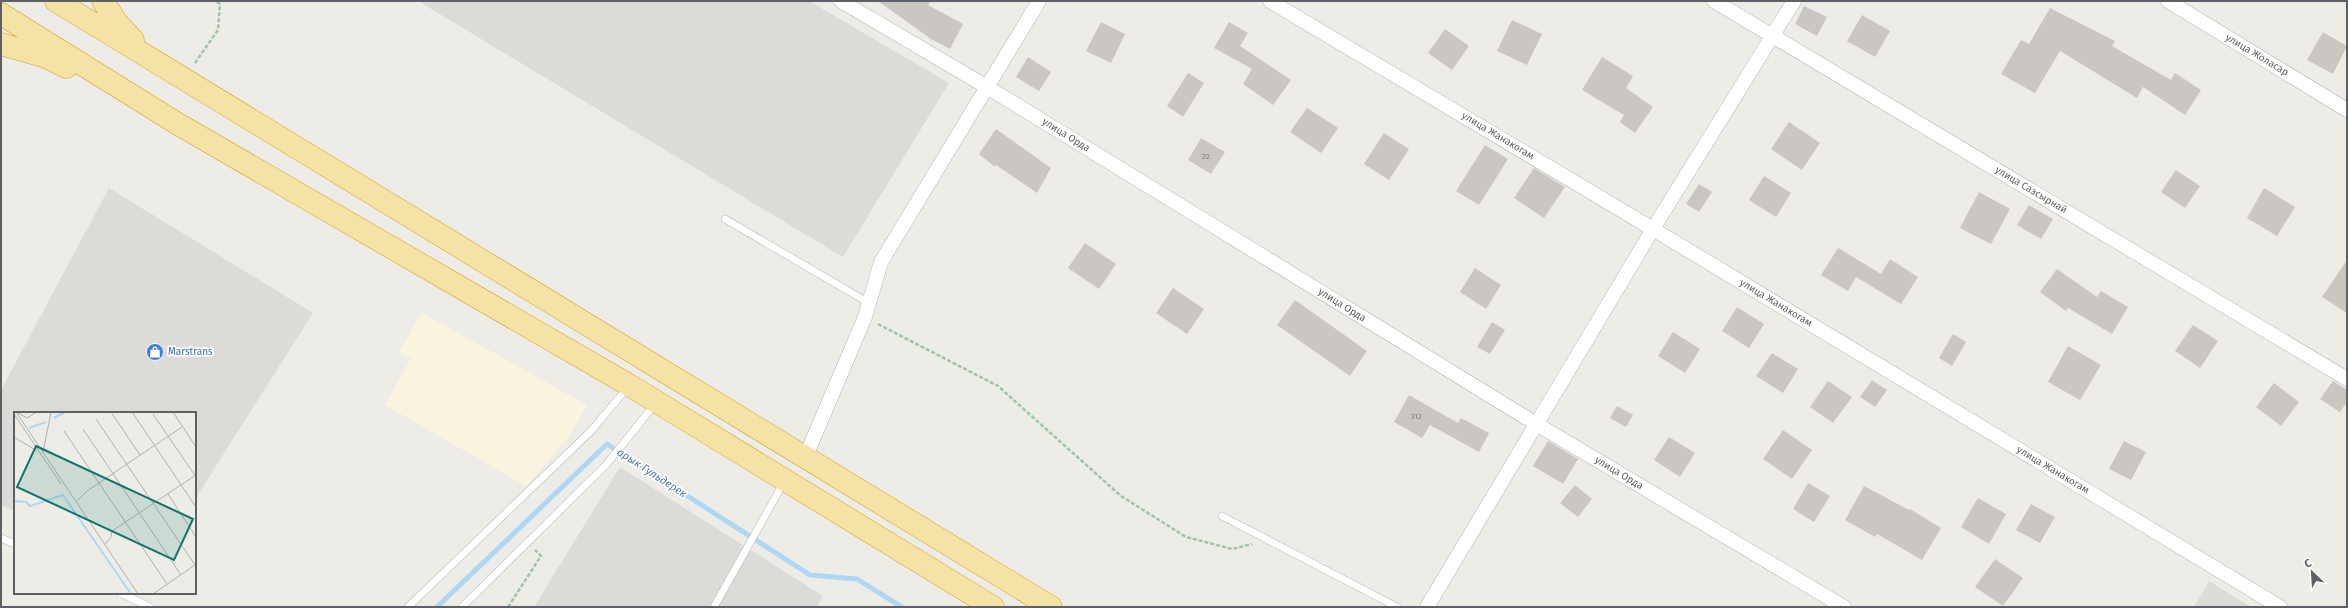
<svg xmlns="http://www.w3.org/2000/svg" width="2348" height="608" viewBox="0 0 2348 608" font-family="'Fira Sans',sans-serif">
<rect width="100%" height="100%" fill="#eeece6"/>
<path fill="#faf4de" d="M422,313L587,405L569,436L526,486L385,405L411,358L399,352Z"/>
<path fill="#dddbd8" d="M418,1H809L949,83L843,257Z
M109,188L313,313L195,499V413H15V511L1,505V390Z
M620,467L823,596L817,607H534Z
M2209,581L2251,607H2194Z"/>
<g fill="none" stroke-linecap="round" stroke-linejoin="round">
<path stroke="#aed7f6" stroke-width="5" d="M437,607L607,444L810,575L857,579L902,607"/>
</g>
<path fill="#cac7c2" d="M878,1H931L928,5L963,24L950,49L931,39Z
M1804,6L1827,17L1817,36L1795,24Z
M2050,8L2115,41L2112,46L2171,80L2175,73L2201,90L2185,115L2143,87L2137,98L2060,51L2035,93L2001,74L2021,40L2029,44Z
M1862,15L1890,31L1875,57L1847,41Z
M1512,20L1542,34L1527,65L1497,51Z
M1101,22L1125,34L1111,63L1086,51Z
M1229,22L1248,33L1240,46L1291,80L1273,105L1243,84L1252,69L1214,48Z
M1445,29L1469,46L1452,70L1428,53Z
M2323,32L2347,46L2333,74L2307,60Z
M1028,57L1051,72L1039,91L1016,77Z
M1602,57L1633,76L1626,88L1653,107L1635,133L1620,122L1624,115L1582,90Z
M1188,73L1204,83L1183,117L1167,106Z
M1307,108L1338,128L1321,153L1290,132Z
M1789,122L1820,143L1802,170L1771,149Z
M996,129L1051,168L1037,193L996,165L995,167L979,154Z
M1384,133L1409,149L1389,180L1364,164Z
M1201,138L1225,152L1211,174L1188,160Z
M1485,145L1508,159L1479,205L1456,191Z
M1534,168L1565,187L1544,218L1514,198Z
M2176,170L2200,186L2185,208L2161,192Z
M1764,176L1791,193L1776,217L1749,200Z
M1699,184L1712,192L1699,212L1686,204Z
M2264,188L2295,207L2277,236L2247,218Z
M1979,192L2010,209L1991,244L1960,228Z
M2029,205L2053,219L2041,239L2017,225Z
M1085,243L1116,264L1099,289L1068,268Z
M1838,248L1881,274L1890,259L1918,277L1901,304L1856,277L1848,291L1821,275Z
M2347,260V313L2322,297Z
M1475,268L1501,285L1486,309L1460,292Z
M2057,269L2097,297L2101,291L2128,307L2112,334L2068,308L2066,311L2040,292Z
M1173,288L1204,309L1187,334L1156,313Z
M1295,300L1367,351L1350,376L1277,325Z
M1737,307L1764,324L1749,348L1722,331Z
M1492,322L1505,330L1490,354L1477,347Z
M2193,325L2218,341L2200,368L2175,351Z
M1673,332L1700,349L1685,373L1658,356Z
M1953,334L1966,342L1952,366L1939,358Z
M2068,346L2101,365L2080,400L2048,382Z
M1772,353L1798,369L1783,393L1756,376Z
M1872,380L1887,390L1875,407L1860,397Z
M1828,381L1852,397L1833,423L1810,407Z
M2333,381L2347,390V402L2340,412L2320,399Z
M2274,383L2299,402L2281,426L2256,407Z
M1409,395L1458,423L1461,418L1489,433L1479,452L1430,425L1422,438L1394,422Z
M1617,406L1633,415L1626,427L1610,418Z
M1783,430L1812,450L1792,479L1763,459Z
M1669,437L1695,453L1680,477L1654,460Z
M1548,441L1578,459L1563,484L1533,466Z
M2124,441L2146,452L2131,480L2109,469Z
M1808,483L1830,496L1814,522L1793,509Z
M1575,485L1592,499L1578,517L1560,503Z
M1864,486L1909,510L1910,509L1941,528L1922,560L1877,534L1875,537L1845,520Z
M1978,498L2006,514L1989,544L1961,527Z
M2031,504L2055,517L2040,543L2016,530Z
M1995,559L2023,578L2003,606L1975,587Z"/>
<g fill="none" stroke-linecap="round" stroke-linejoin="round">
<g stroke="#b3b6b9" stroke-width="8">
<path id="service" d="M725,219L869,303
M1222,516L1397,607
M1,538L15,544
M120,593L150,607
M408,607L592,430L628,387
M462,607L606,465L655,404
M714,607L784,482"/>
</g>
<g stroke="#b3b6b9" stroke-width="15">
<path id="minor" d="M841,1L987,87L1538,425L1844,607
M1270,1L1653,229L2280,607
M1714,1L2347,379
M2168,1L2347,110
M805,458L865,317L881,262L1039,1
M1427,607L1653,229L1794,1"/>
</g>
<g stroke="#dc9c18" stroke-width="23">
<path id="trunk" d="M56,1L1051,607
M103,1L117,23L133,40
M1,14L178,124L629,385L993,607
M1,44L46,57L66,67"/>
</g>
<path stroke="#9ec3a9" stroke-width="2.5" stroke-dasharray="4 2" stroke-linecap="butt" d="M195,63L218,30L220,4L215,1
M878,324L998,386L1121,496L1186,537L1232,549L1252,544
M508,607L541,556L535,550"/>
<use href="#service" stroke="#fff" stroke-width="7"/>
<use href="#minor" stroke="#fff" stroke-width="14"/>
<use href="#trunk" stroke="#f4e2a6" stroke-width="22"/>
</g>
<defs>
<g id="shop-disc" transform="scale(0.9)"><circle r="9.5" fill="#3f7fe0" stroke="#fff"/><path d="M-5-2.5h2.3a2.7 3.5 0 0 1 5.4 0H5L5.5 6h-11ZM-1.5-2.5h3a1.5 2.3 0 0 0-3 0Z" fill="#fff"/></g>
</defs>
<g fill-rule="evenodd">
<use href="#shop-disc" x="155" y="352"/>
</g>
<g text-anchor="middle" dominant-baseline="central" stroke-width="3.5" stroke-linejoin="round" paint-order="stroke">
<g font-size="8" fill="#787a7c">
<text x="1206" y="156">22</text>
<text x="1416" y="416">312</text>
</g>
<g font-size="10" fill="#5d6164" stroke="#fff">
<text transform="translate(2257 55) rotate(31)">улица Жоласар</text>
<text transform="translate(1066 135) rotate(32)">улица Орда</text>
<text transform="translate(1498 136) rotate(31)">улица Жанакогам</text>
<text transform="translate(2031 190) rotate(31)">улица Сазсырнай</text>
<text transform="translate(1776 303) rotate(31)">улица Жанакогам</text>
<text transform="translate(1342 305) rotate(32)">улица Орда</text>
<text transform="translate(2053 470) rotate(31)">улица Жанакогам</text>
<text transform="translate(1619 473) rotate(31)">улица Орда</text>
</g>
<g font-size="10" fill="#366cbe" stroke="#fff" text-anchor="start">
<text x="168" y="352">Marstrans</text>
</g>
<g font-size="11" font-style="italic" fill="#4c79a6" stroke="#fff">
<text transform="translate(652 473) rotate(33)">арык Гульдерек</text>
</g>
</g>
<g transform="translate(14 412)">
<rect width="182" height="182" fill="#eeece6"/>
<path fill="none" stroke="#aed7f6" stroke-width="2" d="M40,6L51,0M15,16L32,10M0,89L12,90L16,94L49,83L117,182"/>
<path fill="none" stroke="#b0b0ae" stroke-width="1" d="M2,0L124,182M97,0L126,43M118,0L182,95M159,0L182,35M4,1L13,6L23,0M0,2L47,72M139,2L182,65M82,7L181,153M69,17L167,163M50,19L153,172M0,25L23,39M29,40L37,0M154,82L182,125M63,89L73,79L168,15M91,132L97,125L98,119L182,63M139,182L181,153"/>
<path fill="#0f766e" fill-opacity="0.15" stroke="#0f766e" stroke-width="2" d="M22,34L179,107L160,148L3,75Z"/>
<rect width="182" height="182" fill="none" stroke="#5d6164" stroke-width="2"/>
</g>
<rect width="2348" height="608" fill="none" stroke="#5d6164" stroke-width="4"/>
<g transform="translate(2312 572) rotate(335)" stroke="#ffffff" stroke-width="3" paint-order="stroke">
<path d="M0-3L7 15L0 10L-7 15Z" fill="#5d6164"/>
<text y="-6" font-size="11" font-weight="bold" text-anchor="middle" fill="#5d6164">С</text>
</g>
</svg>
